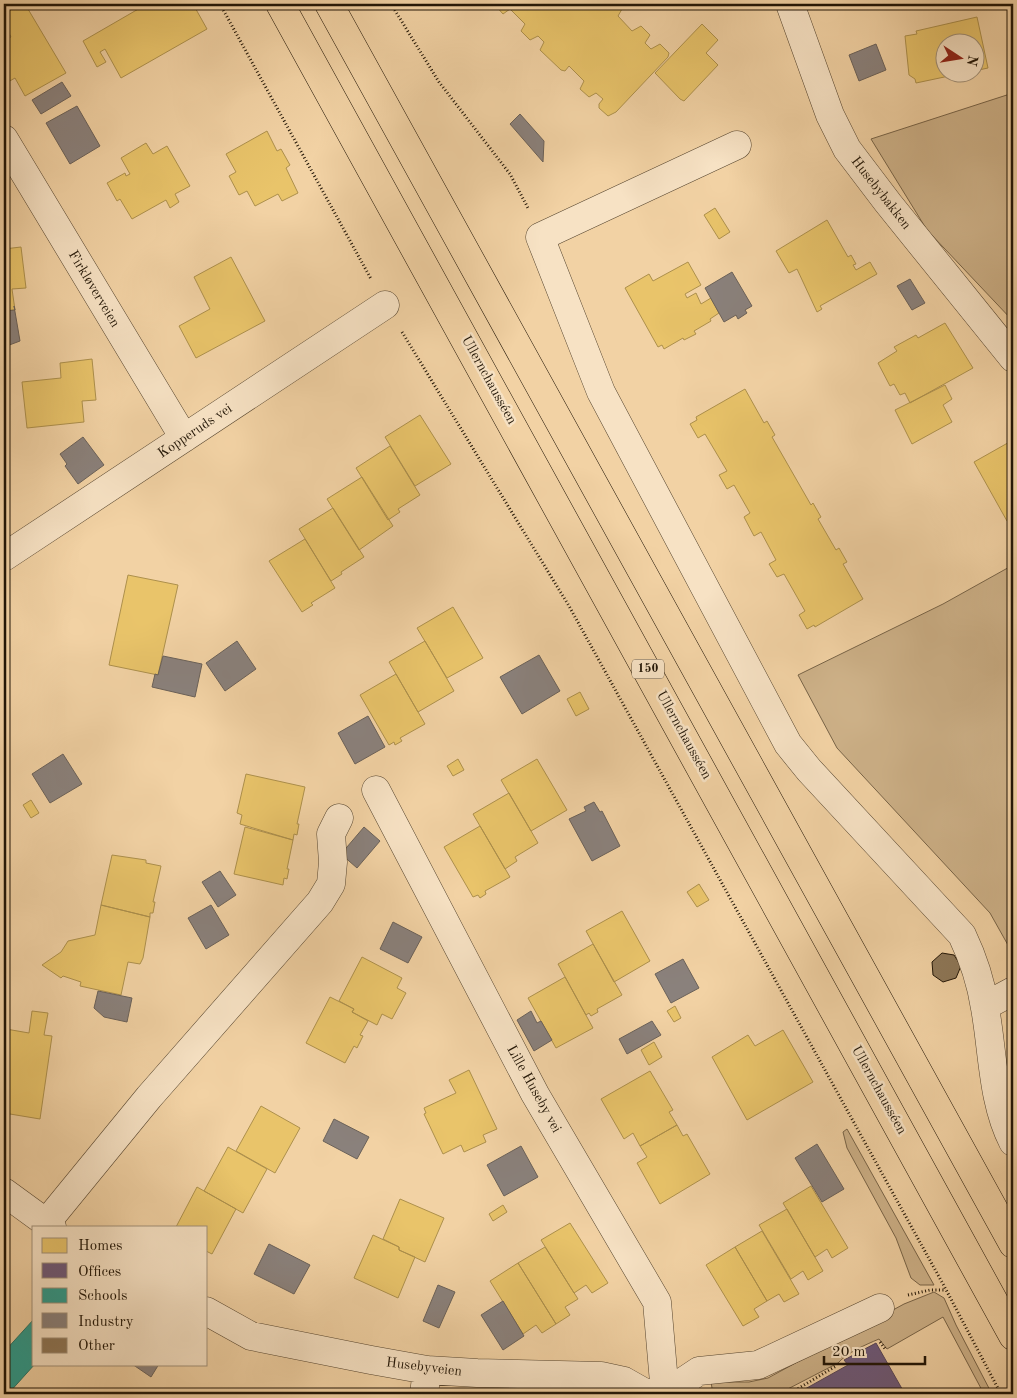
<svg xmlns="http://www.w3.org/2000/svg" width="1017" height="1398" viewBox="0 0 1017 1398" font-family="'Old Standard TT',serif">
<rect width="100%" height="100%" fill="#f2d2a4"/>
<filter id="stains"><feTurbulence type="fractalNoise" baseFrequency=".004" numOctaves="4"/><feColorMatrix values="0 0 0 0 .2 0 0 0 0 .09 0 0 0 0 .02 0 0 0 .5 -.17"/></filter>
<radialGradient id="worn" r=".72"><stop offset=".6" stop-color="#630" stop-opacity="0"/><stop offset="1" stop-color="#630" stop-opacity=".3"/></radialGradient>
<path fill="#ceb289" stroke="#786448" d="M1013,93V321L927,230L871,139Z
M1013,565V954L990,913L837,748L798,675L943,604Z
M847,1129L934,1285H920L911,1278L896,1238L847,1148L843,1132Z
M934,1292L944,1298L956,1325L992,1394H984L943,1317L887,1349L879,1339C865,1345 848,1352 838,1363L782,1392V1394H713L711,1382H749L768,1378L904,1304Z"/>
<path fill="#e9c46a" stroke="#ad904c" d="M20,4H25L66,73L25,96L15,78L8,82L4,73V66L7,64L4,58V41L11,37L4,24V14Z
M147,4H193L207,29L121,78L105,49L100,52L106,62L97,67L83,41Z
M494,4H617L622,9L618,16L632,31L641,26L650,35L645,43L651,49L660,44L669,53L668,57L616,112L608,116L599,108V104L603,99L596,93L589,97L580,89L584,81L569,66L565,71L561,70L540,50L544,42L538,36L530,40L521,31L525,24L510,9L503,14Z
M977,17L988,68L974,71V42H944V72H968L916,83L915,79L909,75L905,36L917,34L916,31Z
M702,24L718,40L706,53L718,65L684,101L680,99L655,73Z
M267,131L277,151L281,149L290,165L286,168L298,193L282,201L278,194L255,206L247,191L239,195L229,176L236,172L226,154Z
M146,143L153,154L167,146L190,186L175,194L179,202L170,208L166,200L132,219L120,199L117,201L107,183L125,173L126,176L130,174L121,158Z
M715,208L730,232L719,239L704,215Z
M827,220L848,257L851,255L856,264L853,265L856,270L870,262L877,274L820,306L822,309L817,312L797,269L789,273L776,251Z
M21,247L26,288L12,289L15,310L4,311V249Z
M231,257L265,321L196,358L179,326L210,309L194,277Z
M688,262L701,285L685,294L687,298L696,293L701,304L711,298L719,313L710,319L711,321L694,331L696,334L684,340L683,338L664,349L662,345L658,347L625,288L649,274L653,281Z
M945,323L973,368L910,403L905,393L900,395L894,384L890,386L878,363L897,351L894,347L916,335L918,338Z
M92,359L96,400L82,401L84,422L27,428L22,382L61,378L60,363Z
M945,385L952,399L943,405L952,422L912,444L895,410Z
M745,389L764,423L767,421L775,435L772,437L811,505L813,503L821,517L818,519L836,550L839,548L847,562L843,564L863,599L815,627L814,625L807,629L799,615L805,611L784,574L777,577L769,564L776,560L761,532L754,536L744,517L750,513L734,485L727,489L719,475L727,471L705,434L698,438L690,424L697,420L696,417Z
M420,415L451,464L415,486L385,437Z
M1013,440V518L1007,521L974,462Z
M390,446L420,495L398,509L400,512L388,520L356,468Z
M362,477L393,526L359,550L327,499Z
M333,508L364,557L341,572L342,574L331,581L299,529Z
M305,539L335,588L311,603L313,605L302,612L269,561Z
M128,575L178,585L158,675L109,665Z
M453,607L483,658L447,678L417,628Z
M425,641L454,691L418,712L389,662Z
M396,674L425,724L400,738L402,741L395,745L394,742L389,745L360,695Z
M580,692L589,709L576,716L567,699Z
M458,759L464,770L453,776L447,766Z
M537,759L567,810L531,831L501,780Z
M246,774L305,787L297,824H299L297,835L294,834L293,840L240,824L242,815L237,813Z
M509,793L538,843L515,857L517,861L505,869L473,814Z
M31,800L39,813L31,818L23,805Z
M480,826L510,877L485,891L486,894L480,898L478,895L473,897L444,847Z
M245,827L293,840L287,869H289L287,879L284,878L283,885L234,874Z
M112,855L146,860V863L161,866L153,902H155L153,913H150V917L101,905Z
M699,884L709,900L697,907L687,892Z
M101,905L150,917L143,958L140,964L128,962L121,995L80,986L81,982L63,976L61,978L42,965L61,952L68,941L95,935Z
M622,911L650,961L614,982L586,931Z
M593,944L622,995L597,1009L598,1012L591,1016L589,1013L586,1015L558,964Z
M362,957L402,978L397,988L406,993L392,1019L382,1014L377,1025L352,1012L354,1009L339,1001Z
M565,977L593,1028L556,1048L528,998Z
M330,997L354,1009L352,1012L368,1021L360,1035L363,1036L357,1048L354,1046L345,1063L306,1043Z
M675,1006L681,1018L674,1022L667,1011Z
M32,1011L48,1013L44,1035L52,1036L40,1119L4,1113V1043L6,1029L29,1033Z
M783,1030L813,1082L747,1120L712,1057L748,1035L755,1046Z
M654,1042L662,1057L649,1065L641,1050Z
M469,1070L497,1129L483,1135L486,1142L464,1152L461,1145L443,1154L424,1114L426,1113L424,1108L456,1093L449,1080Z
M650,1071L673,1110L669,1112L677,1125L640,1146L633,1133L624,1139L601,1099Z
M261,1106L300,1128L275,1173L236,1151Z
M677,1125L683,1136L687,1134L710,1174L660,1204L637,1163L647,1157L640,1146Z
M228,1147L267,1169L243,1213L204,1191Z
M811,1186L848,1248L832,1258L827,1249L815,1257L783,1203Z
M197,1187L236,1209L212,1254L206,1251V1227H176Z
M400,1199L444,1218L425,1262L399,1250V1247L383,1239Z
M503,1205L507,1212L493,1221L489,1214Z
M787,1209L823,1271L808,1280L803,1271L791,1279L759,1225Z
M570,1223L608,1283L592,1293L586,1285L574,1293L541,1240Z
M762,1231L799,1294L784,1302L779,1294L767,1301L735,1247Z
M373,1235L399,1247V1250L415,1257L398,1298L354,1278Z
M545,1247L578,1299L565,1307L570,1315L556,1324L518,1263Z
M735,1247L767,1301L754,1309L759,1317L743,1326L706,1265Z
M518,1263L556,1324L542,1333L536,1325L523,1334L490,1281Z"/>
<path fill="#6d597a" stroke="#564557" d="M876,1343L905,1394H808L805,1389L848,1365L844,1360Z"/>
<path fill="#2a9d8f" stroke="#277466" d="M34,1319L35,1364L8,1394H4V1352Z"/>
<path fill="#8a817c" stroke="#6a6159" d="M876,44L886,70L859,81L849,55Z
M62,82L71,96L41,114L32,100Z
M77,106L100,146L70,164L46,123Z
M520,114L544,141L543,162L510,124Z
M732,272L752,306L745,310L747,313L738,319L736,315L724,322L705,288Z
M910,279L925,303L912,310L897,286Z
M14,306L20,341L4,347V311L15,310Z
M83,437L104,465L78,484L65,466L67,464L60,454Z
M237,641L256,669L225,691L206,663Z
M539,655L560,691L522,714L500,677Z
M163,656L202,664L195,697L152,687L155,674L158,675Z
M368,716L385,747L355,764L338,733Z
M63,754L82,784L50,803L32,774Z
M594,802L600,812L602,811L620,846L592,861L569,819L586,811L584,807Z
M364,827L380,841L357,868L341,854Z
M220,871L236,895L218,907L202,882Z
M211,905L229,935L206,949L188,918Z
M393,922L422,937L408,963L380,949Z
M683,959L699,988L671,1003L655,974Z
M98,991L132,998L127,1022L104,1017L94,1008Z
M531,1011L537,1023L541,1021L552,1040L534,1051L517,1020Z
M652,1021L661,1035L627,1054L619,1039Z
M334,1119L369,1137L357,1159L323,1141Z
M817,1144L844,1189L822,1202L795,1158Z
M521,1146L538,1177L504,1196L487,1165Z
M269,1244L310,1265L294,1294L254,1274Z
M438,1285L455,1292L439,1328L423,1321Z
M503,1301L524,1336L503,1350L481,1315Z
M132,1364H159L151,1377Z"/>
<path fill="#8e7758" stroke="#211506" d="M942,953L954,955L961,966L956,978L943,982L933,975L932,962Z"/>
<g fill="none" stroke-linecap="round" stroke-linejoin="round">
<g stroke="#55442e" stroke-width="29">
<path id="minor" d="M790,4L830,115L847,149L888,203L1013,358
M4,139L184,438
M737,145L540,237L601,392L788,744L809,770L962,935C973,958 981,982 985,1008C993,1052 992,1101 1013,1142
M4,557L385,305
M376,790L535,1094L657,1302L665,1394
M985,1006L1013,991
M4,1192L52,1227
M46,1223L149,1097L320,902L331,884L333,862L331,834L339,818
M206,1311L251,1336L371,1360L427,1370L477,1373L601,1376L624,1381L647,1394
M424,1394L427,1370
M675,1394L684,1381L699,1371L758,1365L880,1308"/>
</g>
<g stroke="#211506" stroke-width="29">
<path id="highway" d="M280,4L1013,1336
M329,4L1013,1244"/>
</g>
<path stroke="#211506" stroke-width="3" stroke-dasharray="1 2.5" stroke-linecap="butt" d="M220,4L371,279
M391,4L439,82L510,174L528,208
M402,332L569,606L943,1284L1001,1394
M908,1295L930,1290H946
M880,1342L886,1350
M789,1394L836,1366"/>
<use href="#minor" stroke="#f7e2c4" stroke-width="28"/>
<use href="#highway" stroke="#f2d2a4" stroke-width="28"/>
</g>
<g text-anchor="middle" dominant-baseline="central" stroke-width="5" stroke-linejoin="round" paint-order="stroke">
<rect fill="#f7e2c4" stroke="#61523f" stroke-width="1" x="632" y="659.5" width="32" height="19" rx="4"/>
<g font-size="12" font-weight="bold" fill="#211506">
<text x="648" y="669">150</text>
</g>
<g font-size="14" fill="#211506" stroke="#f7e2c4">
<text transform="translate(881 193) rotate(52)">Husebybakken</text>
<text transform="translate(94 289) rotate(59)">Firkløverveien</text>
<text transform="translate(489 380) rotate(61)">Ullernchausséen</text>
<text transform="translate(195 431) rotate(-34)">Kopperuds vei</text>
<text transform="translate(684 735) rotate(61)">Ullernchausséen</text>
<text transform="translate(534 1089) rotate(61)">Lille Huseby vei</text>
<text transform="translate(879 1090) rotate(61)">Ullernchausséen</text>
<text transform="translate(424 1367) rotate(7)">Husebyveien</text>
</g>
</g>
<rect width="1017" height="1398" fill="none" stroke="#f2d2a4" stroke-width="20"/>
<rect x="5" y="5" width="1007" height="1388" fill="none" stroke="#211506" stroke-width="2.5"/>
<rect x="10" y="10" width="997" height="1378" fill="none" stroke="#211506"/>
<rect x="32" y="1226" width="175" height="140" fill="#f7e2c4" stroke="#a19078"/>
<rect x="42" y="1238" width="25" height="15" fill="#e9c46a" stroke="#a19078"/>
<text x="78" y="1250" font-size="15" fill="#211506">Homes</text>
<rect x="42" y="1263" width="25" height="15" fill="#6d597a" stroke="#a19078"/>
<text x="78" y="1276" font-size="15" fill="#211506">Offices</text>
<rect x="42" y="1288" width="25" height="15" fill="#2a9d8f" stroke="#a19078"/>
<text x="78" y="1300" font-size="15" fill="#211506">Schools</text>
<rect x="42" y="1313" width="25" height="15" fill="#8a817c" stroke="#a19078"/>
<text x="78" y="1326" font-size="15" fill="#211506">Industry</text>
<rect x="42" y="1338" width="25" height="15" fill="#8e7758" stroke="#a19078"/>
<text x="78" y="1350" font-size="15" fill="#211506">Other</text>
<g transform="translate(960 58) rotate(102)"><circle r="24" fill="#f7e2c4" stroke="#a19078"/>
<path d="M0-4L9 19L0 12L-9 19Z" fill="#8f2418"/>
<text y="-8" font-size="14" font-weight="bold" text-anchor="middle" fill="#211506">N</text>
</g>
<path d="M824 1356v8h101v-8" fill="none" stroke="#211506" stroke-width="2.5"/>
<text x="832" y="1356" font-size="15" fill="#211506" stroke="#f7e2c4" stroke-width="4" paint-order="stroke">20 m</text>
<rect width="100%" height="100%" filter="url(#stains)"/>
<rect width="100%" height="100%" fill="url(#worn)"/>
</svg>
